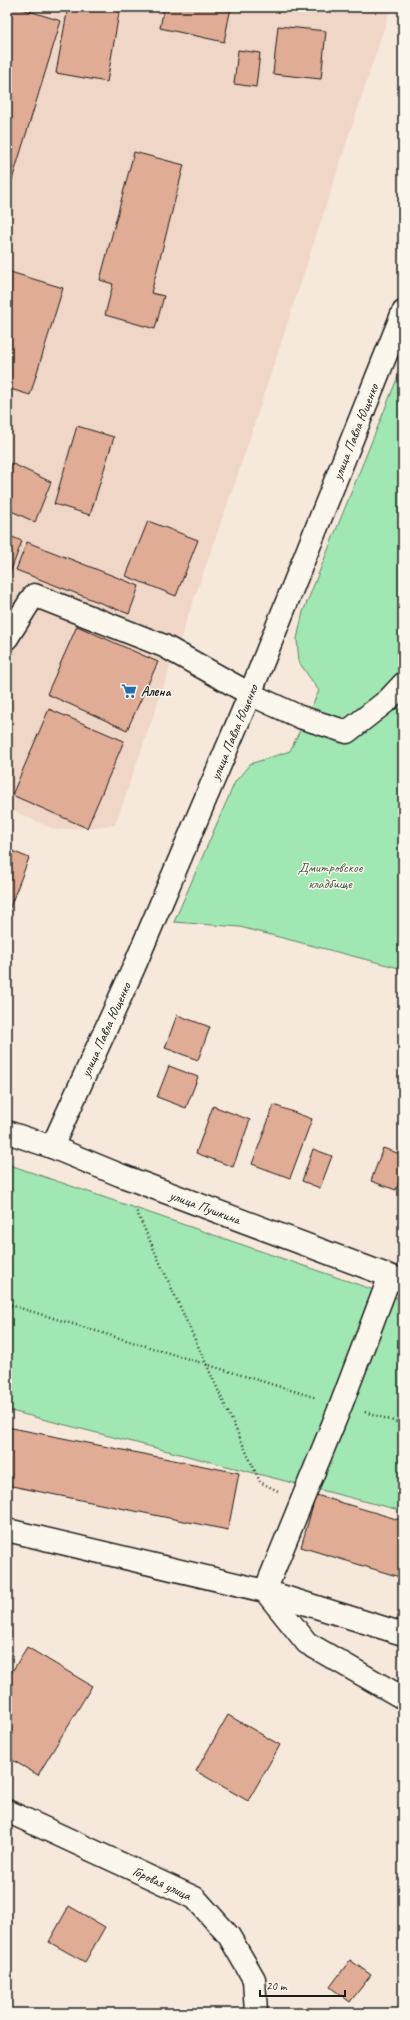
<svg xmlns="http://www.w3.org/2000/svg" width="410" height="2020" viewBox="0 0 410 2020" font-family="Caveat,sans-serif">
<rect width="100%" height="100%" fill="#f6e8db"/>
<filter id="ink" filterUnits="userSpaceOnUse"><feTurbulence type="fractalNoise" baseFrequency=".025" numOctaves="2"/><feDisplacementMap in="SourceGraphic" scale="8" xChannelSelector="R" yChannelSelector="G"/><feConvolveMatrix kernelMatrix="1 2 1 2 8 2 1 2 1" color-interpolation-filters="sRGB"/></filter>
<g filter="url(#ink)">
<path fill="#f0d6c6" d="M7,7H391L241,465L115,825L56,830L7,808Z"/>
<path fill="#a1e7b3" stroke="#5e8268" d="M403,364V969L240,927L174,922L235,782L250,764L290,751L319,691L299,662L297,639L303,612Z
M7,1164L403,1300V1511L7,1410Z"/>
<path fill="#e1ac95" stroke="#1c1c1c" d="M7,7H16L61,21L7,196Z
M68,7H120L107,82L56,73Z
M164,7H231L224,42L160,28Z
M278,26L326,31L321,79L273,74Z
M238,50L260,53L256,87L234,84Z
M134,152L184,165L151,293L164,296L155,329L105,315L113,284L100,280Z
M7,271L63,288L30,395L7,388Z
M77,426L114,437L90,515L54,504Z
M11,463L51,482L35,522L7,509V473Z
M148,521L198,540L176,596L126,576Z
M7,535L22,541L7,581Z
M27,542L139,586L129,614L16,570Z
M77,626L158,662L127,730L47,694Z
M49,709L124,741L87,828L12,795Z
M7,849L29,858L7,915Z
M177,1015L210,1027L198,1060L165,1048Z
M169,1066L198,1077L186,1108L157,1097Z
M274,1105L312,1119L290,1178L252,1164Z
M213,1106L250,1120L233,1167L196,1153Z
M383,1148L403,1155V1172L396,1190L371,1181Z
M313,1149L332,1156L320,1188L302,1181Z
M7,1427L239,1473L228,1530L7,1485Z
M316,1495L403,1521V1578L301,1547Z
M27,1647L92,1686L38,1775L7,1757V1680Z
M228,1715L280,1745L248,1801L196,1771Z
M69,1906L105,1927L85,1962L49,1942Z
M350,1960L371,1975L350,2002L330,1987Z"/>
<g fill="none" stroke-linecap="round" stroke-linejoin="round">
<g stroke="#1c1c1c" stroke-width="25">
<g id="minor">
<path d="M7,638L34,595L164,646L250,694L300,717L347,732L388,700L403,684"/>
<path id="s1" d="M7,1132L52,1147L120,1175L403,1281"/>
<path id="s2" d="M52,1147L134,967L250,694L403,312"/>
<path d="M390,1276L341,1405L265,1591L403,1634"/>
<path d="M7,1530L265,1591L307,1643L403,1698"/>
<path id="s3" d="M7,1811L195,1898L229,1936L254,1979L256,2013"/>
</g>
</g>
<path stroke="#1c1c1c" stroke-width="2.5" stroke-dasharray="1 3" stroke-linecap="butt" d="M135,1208L260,1482L278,1491
M7,1304L317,1398
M365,1412L403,1424"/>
<use href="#minor" stroke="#fbf7ec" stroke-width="22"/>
</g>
</g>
<defs>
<g id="supermarket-bare" transform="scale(1.2)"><path d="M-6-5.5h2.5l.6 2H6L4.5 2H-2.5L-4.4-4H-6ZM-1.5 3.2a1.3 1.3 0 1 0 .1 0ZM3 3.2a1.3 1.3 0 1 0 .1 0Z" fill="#1f6fb2" stroke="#fbf7ec" stroke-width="2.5" paint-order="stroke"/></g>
</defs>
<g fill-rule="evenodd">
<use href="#supermarket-bare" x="129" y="691"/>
</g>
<g text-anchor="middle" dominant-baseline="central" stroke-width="3" stroke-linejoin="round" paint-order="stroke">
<g font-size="14" fill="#1c1c1c" stroke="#fbf7ec">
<text stroke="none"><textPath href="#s2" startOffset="777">улица Павла Ющенко</textPath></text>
<text stroke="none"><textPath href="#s2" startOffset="453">улица Павла Ющенко</textPath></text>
<text stroke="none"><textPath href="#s2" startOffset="129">улица Павла Ющенко</textPath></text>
<text stroke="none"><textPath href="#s1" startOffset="212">улица Пушкина</textPath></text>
<text stroke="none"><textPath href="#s3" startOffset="171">Горовая улица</textPath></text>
</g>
<g font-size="14" font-weight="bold" fill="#1c1c1c" stroke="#fbf7ec" text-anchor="start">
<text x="141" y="691">Алена</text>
</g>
<g font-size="14" fill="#445949" stroke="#fbf7ec">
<text x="330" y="867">Дмитровское<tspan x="330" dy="16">кладбище</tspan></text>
</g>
</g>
<rect width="410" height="2020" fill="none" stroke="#fbf7ec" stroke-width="24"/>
<rect x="12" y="12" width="386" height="1996" fill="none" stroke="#1c1c1c" stroke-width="1.5" filter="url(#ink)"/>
<path d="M260 1990v6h85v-6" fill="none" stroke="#1c1c1c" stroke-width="2"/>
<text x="266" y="1990" font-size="12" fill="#1c1c1c" stroke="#fbf7ec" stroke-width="3" paint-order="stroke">20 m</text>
</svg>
